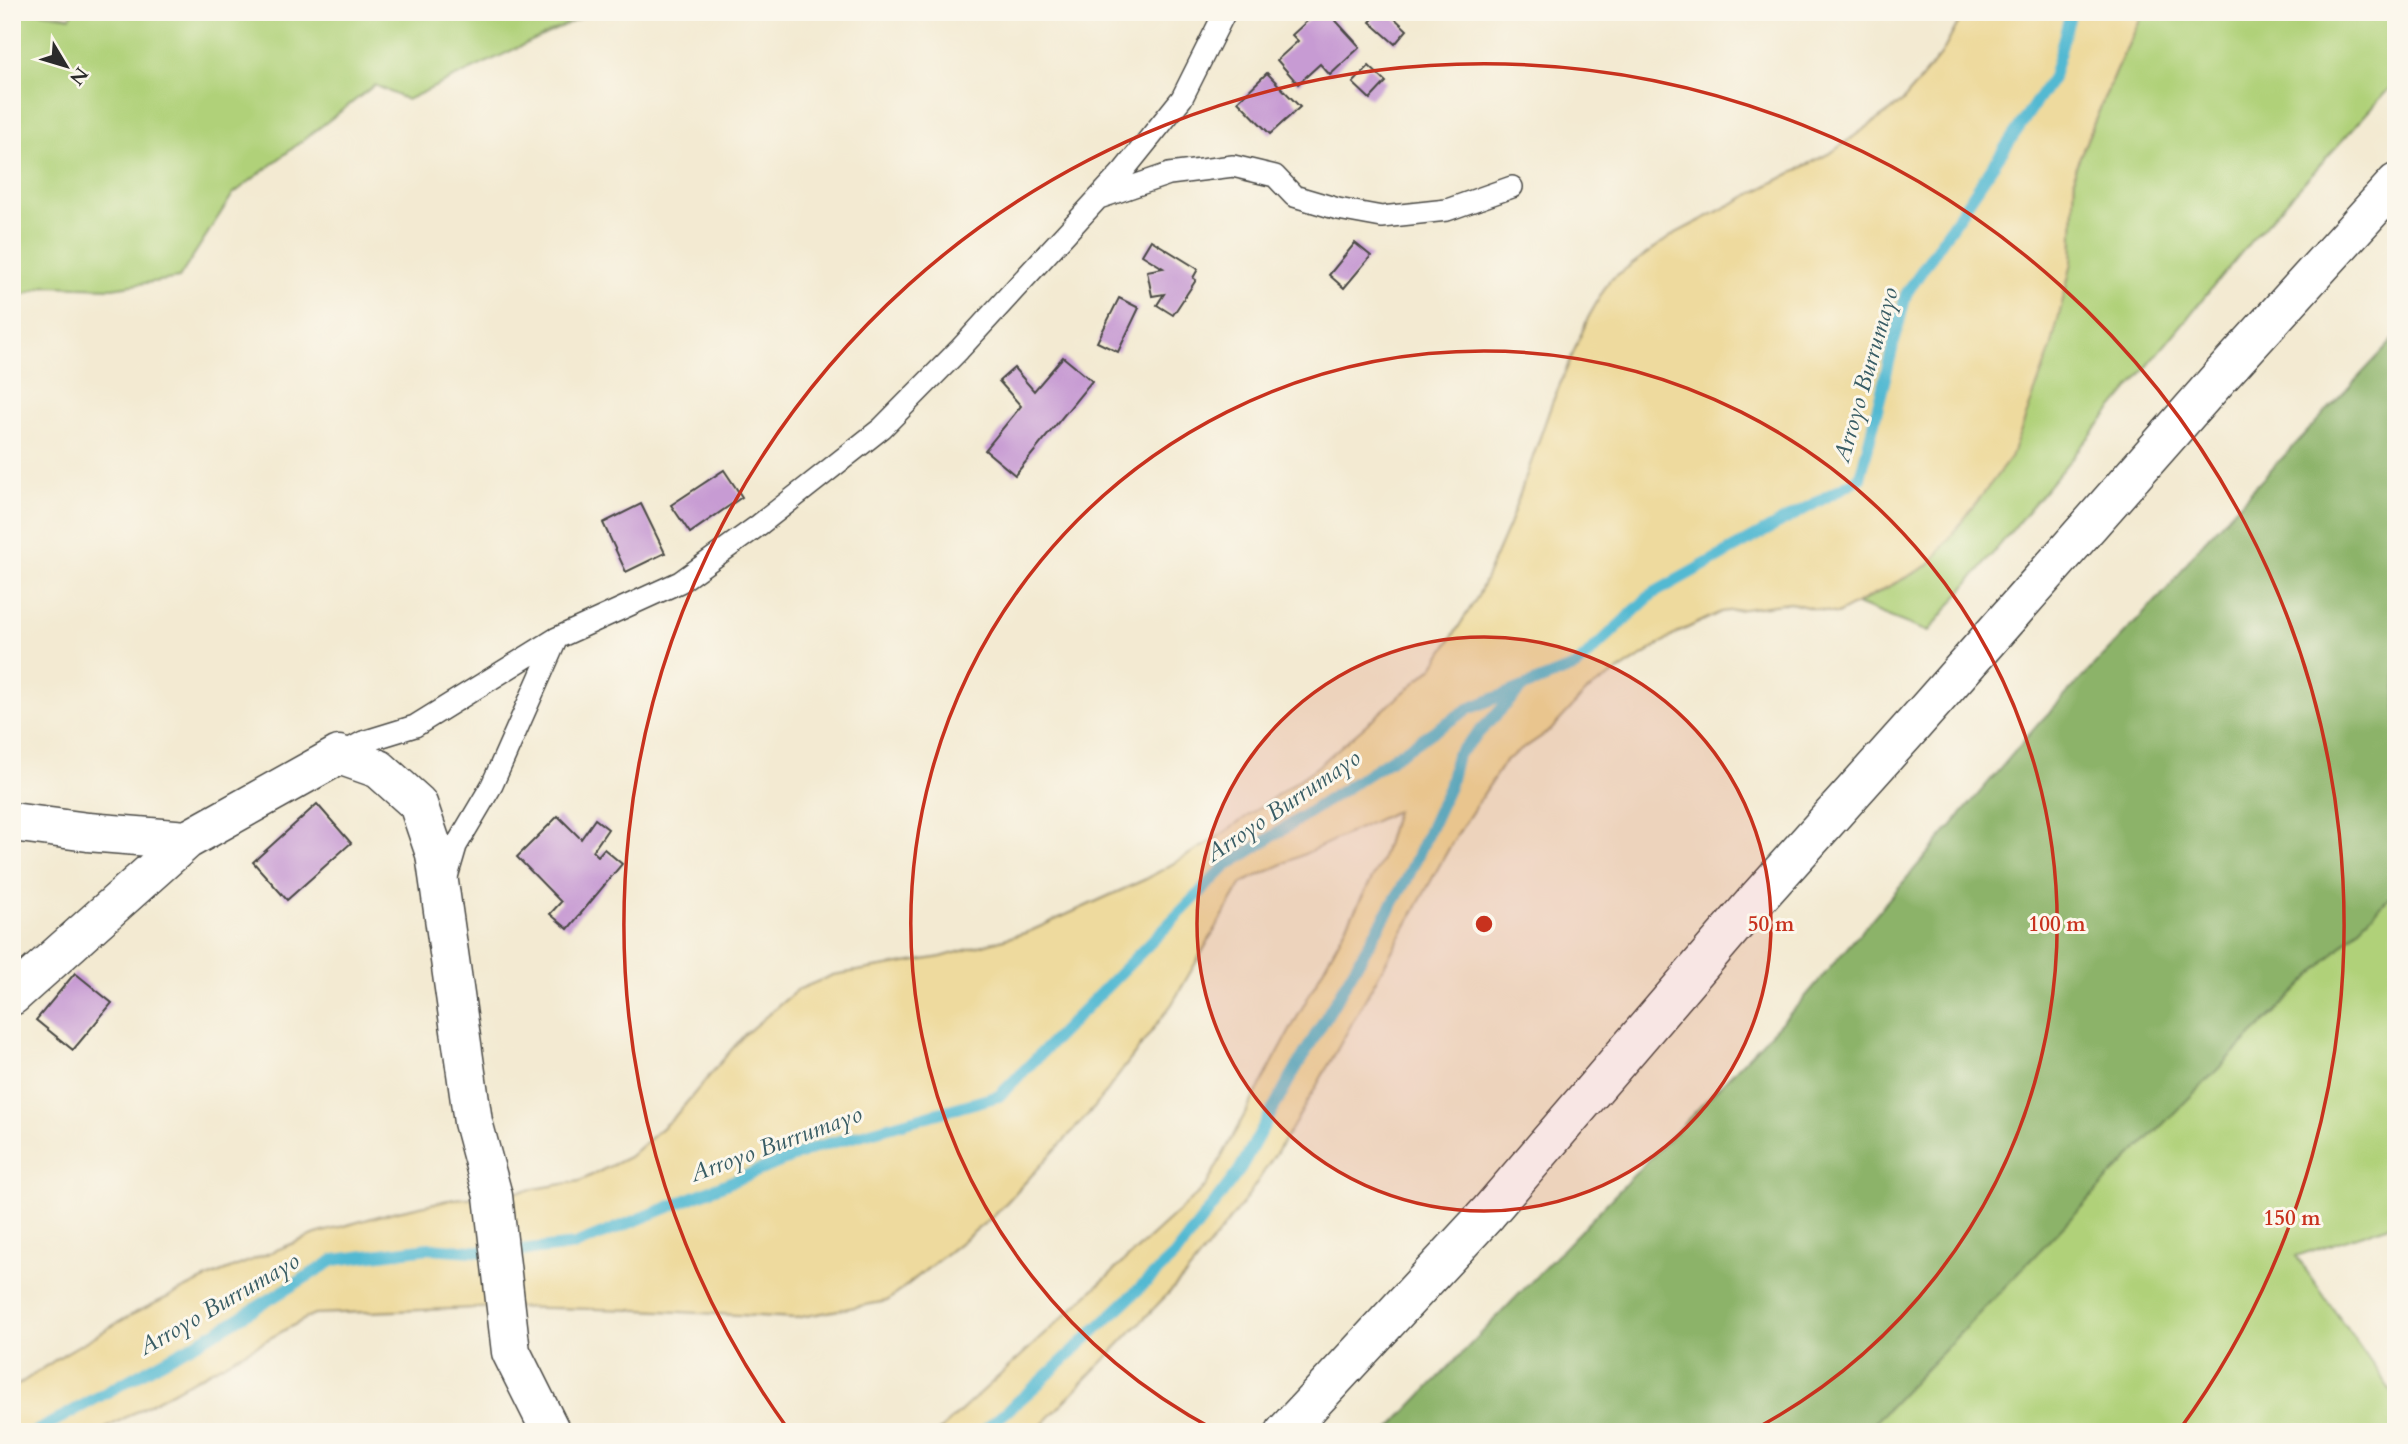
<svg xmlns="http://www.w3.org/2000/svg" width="2408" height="1444" viewBox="0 0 2408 1444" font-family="Cardo,serif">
<rect width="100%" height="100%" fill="#fbf7ec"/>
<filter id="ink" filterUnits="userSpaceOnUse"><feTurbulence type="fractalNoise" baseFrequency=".0143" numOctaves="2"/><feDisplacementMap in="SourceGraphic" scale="14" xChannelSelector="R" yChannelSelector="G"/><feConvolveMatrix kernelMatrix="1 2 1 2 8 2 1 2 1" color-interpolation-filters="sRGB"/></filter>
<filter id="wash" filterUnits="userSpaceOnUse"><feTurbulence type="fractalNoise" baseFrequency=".00686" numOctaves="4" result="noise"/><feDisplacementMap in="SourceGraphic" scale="28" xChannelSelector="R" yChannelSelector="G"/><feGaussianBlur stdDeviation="1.57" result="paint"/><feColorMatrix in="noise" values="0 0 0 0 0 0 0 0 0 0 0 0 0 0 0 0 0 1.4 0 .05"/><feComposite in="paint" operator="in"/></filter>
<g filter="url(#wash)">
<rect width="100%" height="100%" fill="#f3ead2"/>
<path fill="#b0d179" stroke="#6e7e52" stroke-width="2" d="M12,12H39L70,17L73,12H593L407,100L375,85L233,194L179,278L112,288L46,286L12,299Z
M2144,12H2396V81L2250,242L1928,632L1857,604L1929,565L2072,263L2075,168L2116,70Z
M2396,891V1223L2296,1256L2396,1398V1432H1865L2116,1171Z"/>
<path fill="#8cb369" stroke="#5c6f4a" stroke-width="2" d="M2396,337V891L2116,1171L1865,1432H1386L1800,1003L2040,722L2172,584L2196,550Z"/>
<path fill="#eeda9e" stroke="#8c8264" stroke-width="2" d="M1964,12H2144L2116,70L2075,168L2072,263L2051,348L2011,457L1929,565L1837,614L1790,603L1721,612L1679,632L1586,692L1551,730L1505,761L1452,843L1332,1059L1291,1130L1246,1199L1186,1275L1035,1432H938L1206,1186L1381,862L1396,811L1242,883L1172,1004L1094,1108L995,1215L887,1301L796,1318L639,1310L504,1307L314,1314L99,1432H12V1389L64,1354L133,1314L205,1279L316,1234L393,1212L453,1199L494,1196L580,1181L629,1157L676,1115L744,1035L797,990L833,975L941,957L1028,932L1146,879L1212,841L1317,767L1433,667L1478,596L1509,525L1552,403L1588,318L1609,281L1674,234L1832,152L1902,102L1941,55Z"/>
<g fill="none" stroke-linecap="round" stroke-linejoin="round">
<path stroke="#53b9d2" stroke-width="12" d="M35,1432L223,1328L334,1260L429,1248L501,1253L575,1245L817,1147L999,1096L1225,867L1468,709L1576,666L1652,594L1860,478L1906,294L2053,77L2071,12
M983,1432L1038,1384L1175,1255L1239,1171L1288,1082L1407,879L1449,787L1457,755L1519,691"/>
</g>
<g id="blocks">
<path fill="#c79bd3" d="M1317,12H1328L1360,47L1330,75L1320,64L1298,84L1277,60L1298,41L1292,35Z
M1379,12H1388L1407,30L1395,44L1370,22Z
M1369,66L1386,82L1370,99L1353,83Z
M1267,73L1300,107L1270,134L1238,101Z
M1151,240L1198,269L1193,278L1196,280L1173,315L1157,305L1164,294L1152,296L1147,271L1163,268L1142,255Z
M1355,243L1371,256L1344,288L1329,275Z
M1119,298L1139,308L1118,352L1097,342Z
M1063,357L1092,381L1015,475L985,450L1021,406L999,381L1014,368L1034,391Z
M724,470L742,497L690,533L671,505Z
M641,504L665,553L626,572L603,523Z
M317,804L351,843L287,900L253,862Z
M558,816L581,839L595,819L608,829L593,851L598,856L604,849L622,864L568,929L550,914L561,902L517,857Z
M75,973L112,1003L73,1050L36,1020Z"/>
</g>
</g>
<g filter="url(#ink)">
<use href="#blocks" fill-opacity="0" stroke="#494844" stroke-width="2"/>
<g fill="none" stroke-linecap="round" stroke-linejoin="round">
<g stroke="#494844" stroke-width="24">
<path id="service" d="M1102,197L1169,174L1233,166L1275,176L1294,196L1338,209L1382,217L1447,210L1512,187
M339,755L363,742L415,726L557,638L680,582L759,525L882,428L959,350L1124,170L1182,98L1225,12
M446,880L456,846L492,785L557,638"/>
</g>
<g stroke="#494844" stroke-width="41">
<path id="minor" d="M12,822L88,832L187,840
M12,996L187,840L339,755L379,769L418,804L435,854L473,1122L493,1196L511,1352L551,1432
M1285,1432L1488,1213L1757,899L1915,723L2219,378L2396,183"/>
</g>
<use href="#service" stroke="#fff" stroke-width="21"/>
<use href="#minor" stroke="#fff" stroke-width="38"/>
</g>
</g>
<circle cx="1484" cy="924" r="287" fill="#c8321e" fill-opacity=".12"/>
<g fill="none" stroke="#c8321e" stroke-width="3.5">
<circle cx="1484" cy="924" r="287"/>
<path d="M1215 1430A573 573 0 1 1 1753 1430"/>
<path d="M788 1429A860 860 0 1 1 2180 1429"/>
</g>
<g text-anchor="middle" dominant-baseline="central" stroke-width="6" stroke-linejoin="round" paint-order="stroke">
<g font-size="24" font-style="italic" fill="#395d65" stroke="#fbf7ec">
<text transform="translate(1866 375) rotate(-74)">Arroyo Burrumayo</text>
<text transform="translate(1283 806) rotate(-34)">Arroyo Burrumayo</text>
<text transform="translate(776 1144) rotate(-20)">Arroyo Burrumayo</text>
<text transform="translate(219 1304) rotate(-30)">Arroyo Burrumayo</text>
</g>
</g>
<circle cx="1484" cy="924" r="10" fill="#c8321e" stroke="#fbf7ec" stroke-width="3.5"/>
<g font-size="21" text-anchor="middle" font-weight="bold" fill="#c8321e" stroke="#fbf7ec" stroke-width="6" stroke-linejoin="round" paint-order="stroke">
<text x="1771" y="931">50 m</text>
<text x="2057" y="931">100 m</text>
<text x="2292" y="1225">150 m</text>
</g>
<rect width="2408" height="1444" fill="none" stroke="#fbf7ec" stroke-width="42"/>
<g transform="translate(66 66) rotate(128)" stroke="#fbf7ec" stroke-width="5" paint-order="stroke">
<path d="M0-5L12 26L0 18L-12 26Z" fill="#2b2b2b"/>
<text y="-10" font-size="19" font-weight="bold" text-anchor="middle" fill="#2b2b2b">N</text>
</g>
</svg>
